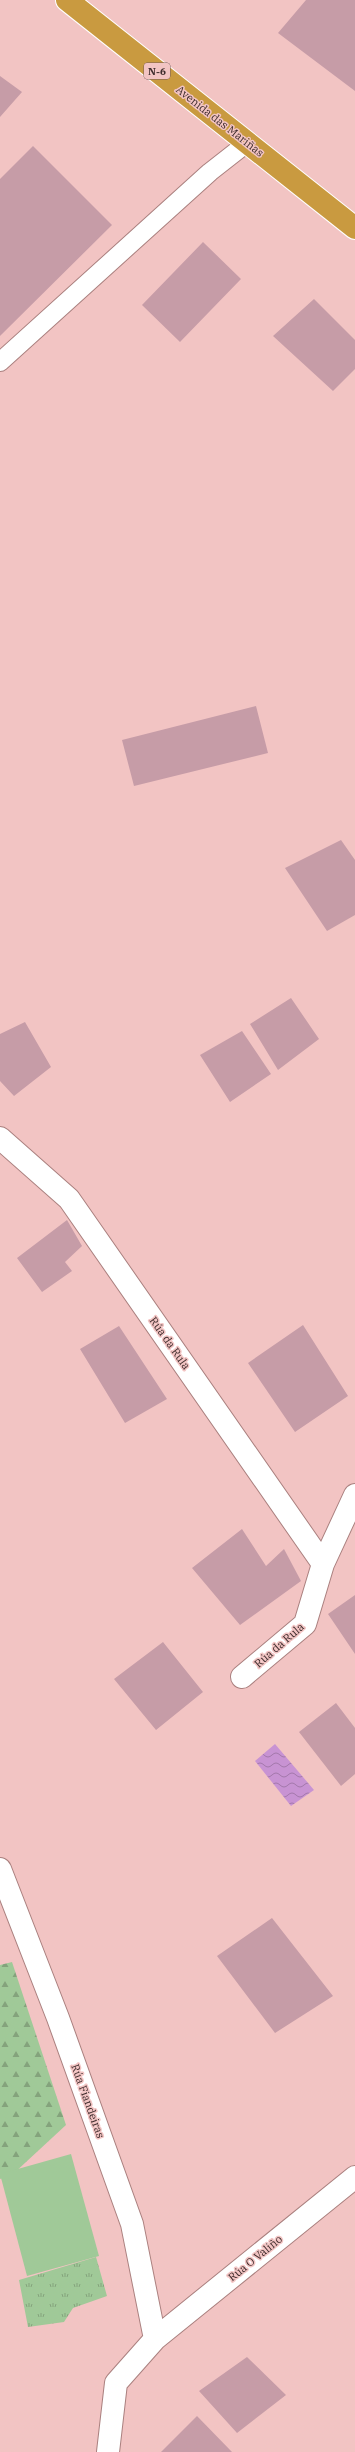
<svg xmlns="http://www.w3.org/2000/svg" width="355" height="2452" viewBox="0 0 355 2452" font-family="'IBM Plex Serif',serif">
<defs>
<pattern id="grass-tufts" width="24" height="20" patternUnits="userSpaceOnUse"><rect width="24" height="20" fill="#a0c998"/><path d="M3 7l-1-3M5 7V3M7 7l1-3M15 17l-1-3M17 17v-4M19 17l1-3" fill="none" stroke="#84a37c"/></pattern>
<pattern id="forest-firs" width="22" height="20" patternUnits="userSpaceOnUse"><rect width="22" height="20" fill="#a0c998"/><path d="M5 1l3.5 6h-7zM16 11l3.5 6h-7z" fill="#84a37c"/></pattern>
<pattern id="water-waves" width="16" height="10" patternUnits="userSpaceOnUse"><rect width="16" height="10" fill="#c893d3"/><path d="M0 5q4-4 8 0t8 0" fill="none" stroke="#a478ab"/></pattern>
</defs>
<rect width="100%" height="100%" fill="#f2c4c3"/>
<path fill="url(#grass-tufts)" d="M96,2257L107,2296L73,2308L64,2322L28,2327L19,2280Z"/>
<path fill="url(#forest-firs)" d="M12,1962L66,2125L12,2175L0,2179V1965Z"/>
<path fill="#a0c998" d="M71,2154L99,2256L27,2276L0,2174Z"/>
<path fill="url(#water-waves)" d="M275,1744L314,1790L291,1806L255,1761Z"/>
<path fill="#c69ca7" d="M306,0H355V91L278,33Z
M0,76L22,92L0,117Z
M33,146L112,225L0,336V179Z
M203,242L241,279L180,342L142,305Z
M314,299L355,340V369L333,391L273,336Z
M256,706L268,753L134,786L122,740Z
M341,840L355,860V915L327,931L285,868Z
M291,998L319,1039L278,1070L250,1024Z
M25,1022L51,1067L14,1096L0,1081V1034Z
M242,1031L271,1074L230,1102L200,1055Z
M67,1220L82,1246L65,1262L72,1271L42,1292L17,1258Z
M303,1325L348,1396L295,1432L248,1363Z
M119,1326L167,1399L125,1423L80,1349Z
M242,1529L266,1566L284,1549L301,1581L240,1625L192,1568Z
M355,1595V1654L328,1614Z
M163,1642L203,1692L156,1730L114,1679Z
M336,1703L355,1728V1774L341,1786L299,1732Z
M272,1918L333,1996L275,2033L217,1956Z
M247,2357L286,2395L237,2433L199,2391Z
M197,2416L232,2452H161Z"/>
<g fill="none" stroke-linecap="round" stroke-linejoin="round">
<g stroke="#aa807f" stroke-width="20">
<path id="lane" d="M0,362L210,172L247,143"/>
</g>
<g stroke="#aa807f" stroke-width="24">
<path id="street" d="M0,1138L69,1199L323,1564
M242,1677L305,1624L323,1564L355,1495
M0,1869L58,2018L132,2224L155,2339
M108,2452L116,2383L155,2339L355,2177"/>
</g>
<g stroke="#fff" stroke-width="24">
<path id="highway" d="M67,0L355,228"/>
</g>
<use href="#lane" stroke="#fff" stroke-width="18"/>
<use href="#street" stroke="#fff" stroke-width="22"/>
<use href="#highway" stroke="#c99a40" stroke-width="22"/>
</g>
<g text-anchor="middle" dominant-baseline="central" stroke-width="3" stroke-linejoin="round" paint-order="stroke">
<rect fill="#f2c4c3" stroke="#745a59" stroke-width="1" x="144" y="63" width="26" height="16" rx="3"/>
<g font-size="10" font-weight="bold" fill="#3e2c2c">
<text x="157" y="71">N-6</text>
</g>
<g font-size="11" fill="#3e2c2c" stroke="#f2c4c3">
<text transform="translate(220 121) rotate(38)">Avenida das Mariñas</text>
<text transform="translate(170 1343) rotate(55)">Rúa da Rula</text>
<text transform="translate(279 1645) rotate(-41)">Rúa da Rula</text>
<text transform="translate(88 2101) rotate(70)">Rúa Fiandeiras</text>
<text transform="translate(255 2258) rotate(-39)">Rúa O Valiño</text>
</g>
</g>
</svg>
